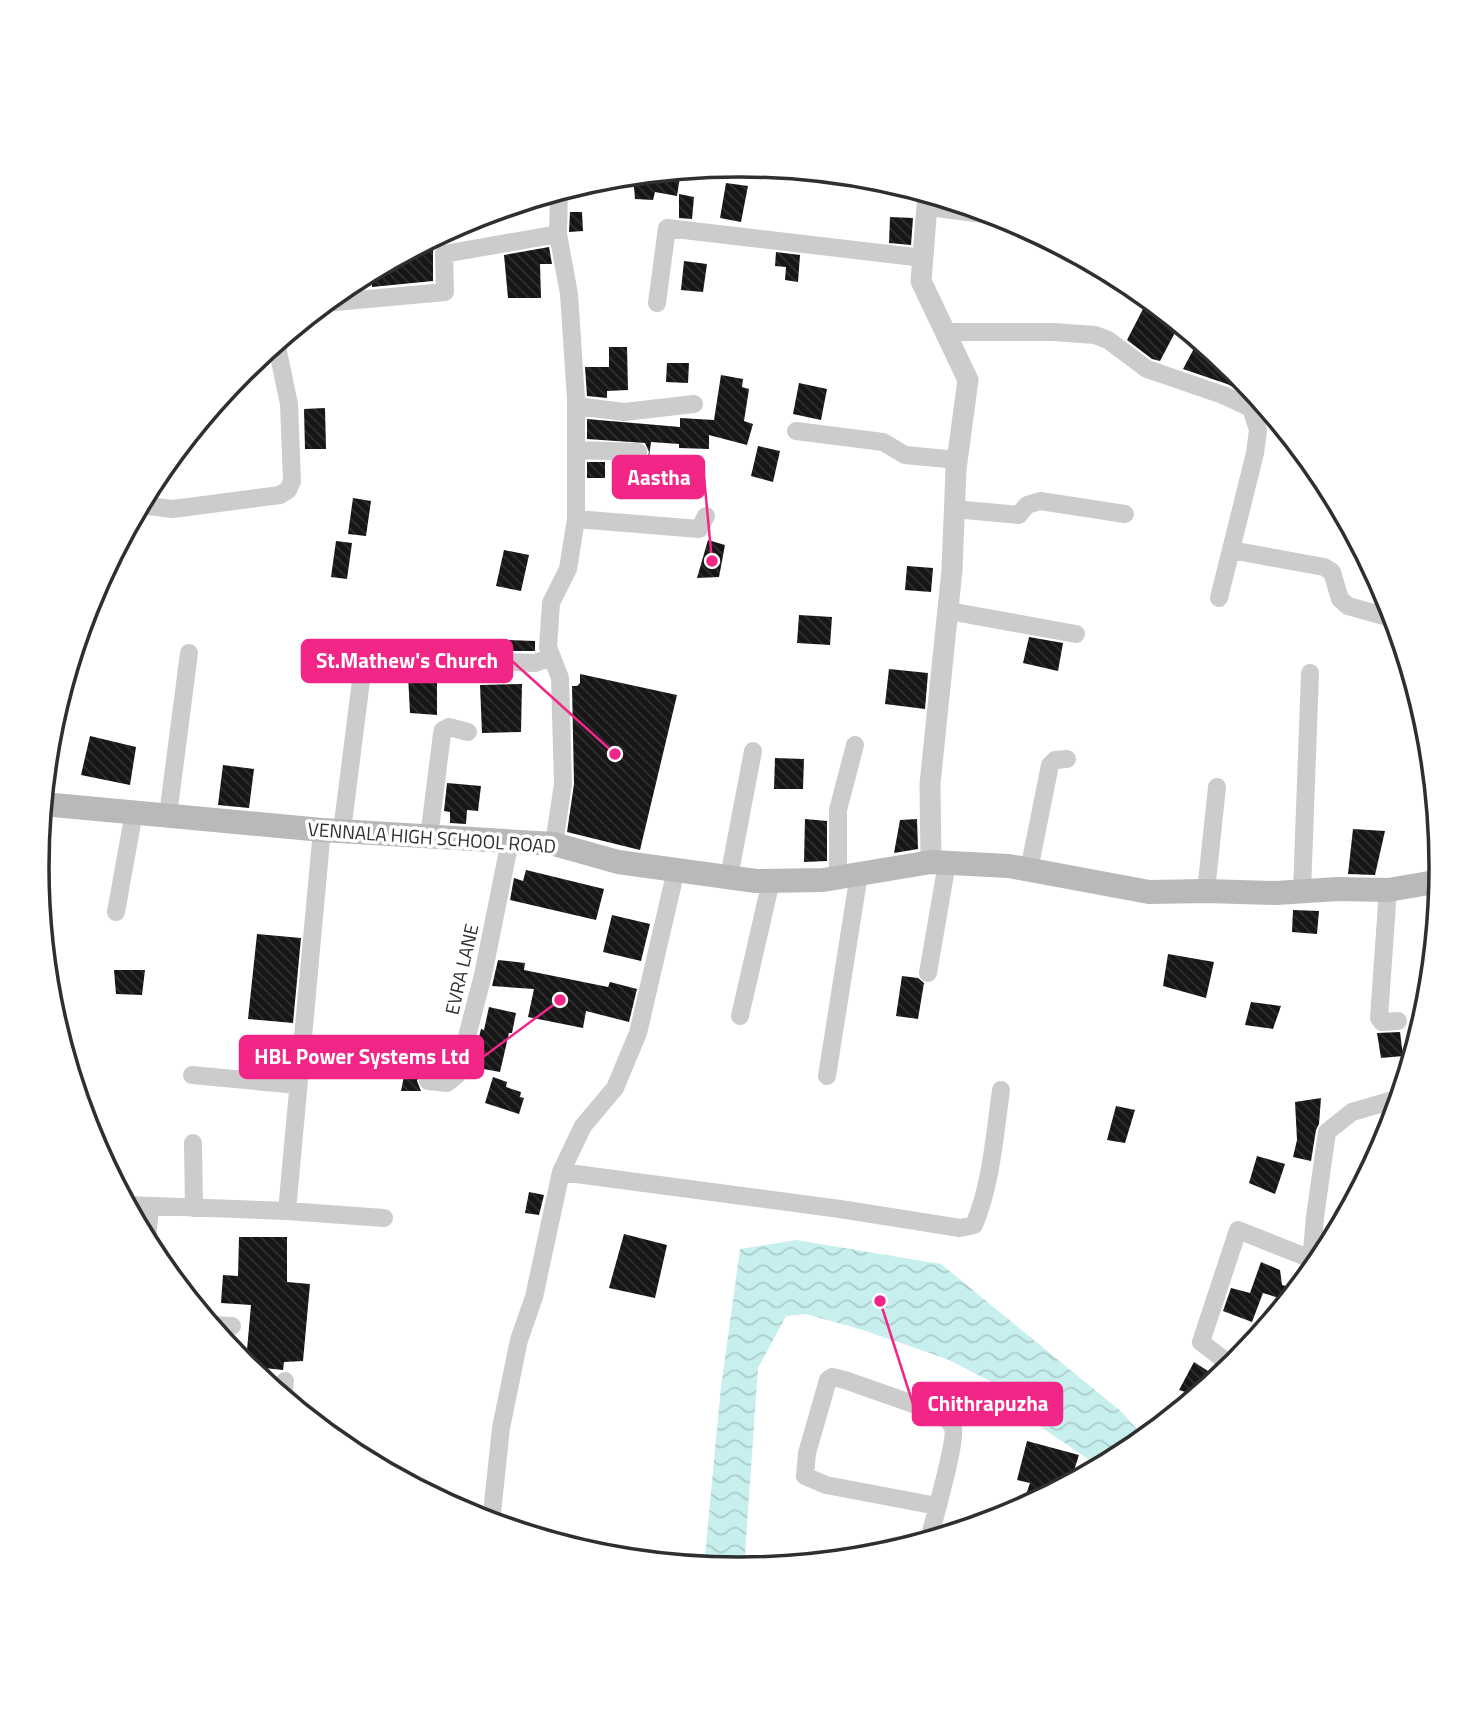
<svg xmlns="http://www.w3.org/2000/svg" width="1479" height="1734" viewBox="0 0 1479 1734" font-family="'Titillium Web',sans-serif">
<defs>
<pattern id="water-waves" width="16" height="10" patternUnits="userSpaceOnUse" patternTransform="scale(1.75)"><rect width="16" height="10" fill="#c7efee"/><path d="M0 5q4-4 8 0t8 0" fill="none" stroke="#abcdcc"/></pattern>
<pattern id="building-back-hatch" width="6" height="6" patternUnits="userSpaceOnUse" patternTransform="scale(1.75)"><rect width="6" height="6" fill="#161616"/><path d="M-1 5l2 2M0 0l6 6M5-1l2 2" fill="none" stroke="#303030"/></pattern>
</defs>
<rect width="100%" height="100%" fill="#fff"/>
<path fill="url(#water-waves)" d="M796,1240L941,1264L1123,1413L1145,1439L1130,1452L1100,1467L1032,1421L990,1381L947,1359L863,1330L806,1314L786,1316L758,1368L744,1569L704,1566L721,1387L740,1249Z"/>
<path fill="url(#building-back-hatch)" d="M681,170L677,196L655,192L653,200L635,199L633,175Z
M726,183L748,186L741,222L720,218Z
M679,194L694,197L692,219L679,218Z
M570,212H582L583,231L569,232Z
M890,217L913,218L911,245L889,243Z
M433,247V281L372,287V270L405,253Z
M549,247L552,264H540L541,298H508L504,255Z
M776,252L800,255L798,282L785,280L786,267L775,266Z
M684,261L707,264L703,292L681,290Z
M1144,307L1179,325L1160,361L1152,359L1127,340Z
M1199,339L1237,370L1256,394L1255,397L1227,384L1183,369Z
M609,347H627L628,390L607,391V398L587,396L585,367H609Z
M667,363H689L688,383L666,382Z
M721,375L743,379L742,387L749,389L744,421L753,424L747,445L709,435V449L679,448V444L651,442L645,488L629,486L632,463L643,462L648,457L649,452L645,443L587,439V419L680,427V418L714,420Z
M799,383L827,389L821,420L793,414Z
M325,408L326,449H305L304,409Z
M758,446L780,451L773,482L751,476Z
M587,462H605V478H587Z
M353,498L371,501L366,536L348,534Z
M708,540L725,545L719,577L697,578Z
M336,541L352,543L347,579L331,577Z
M504,550L529,555L521,591L496,586Z
M907,566L933,568L931,592L905,590Z
M799,615L832,617L830,645L797,643Z
M1029,637L1063,643L1058,671L1023,663Z
M508,640L535,641V651H508Z
M889,669L928,673L925,709L885,704Z
M437,674V715L410,713L408,675Z
M580,674L677,695L640,850L567,832L574,784L572,686H577L580,683Z
M522,684L521,732L482,733L480,685Z
M90,736L136,747L130,785L81,775Z
M775,758L804,759L803,789H774Z
M223,765L254,769L249,808L218,805Z
M447,783L481,786L478,811L467,810L466,824L450,823V812L444,811Z
M805,819L827,821V861L804,862Z
M917,819L918,849L894,853L900,820Z
M1353,829L1385,831L1375,875L1348,874Z
M526,870L604,889L596,920L510,900L514,878L523,881Z
M1293,910L1319,911L1317,934L1292,932Z
M612,915L650,924L641,961L603,952Z
M257,934L301,938L293,1023L248,1019Z
M1168,954L1214,962L1206,998L1163,986Z
M498,960L525,963L524,970L608,987L610,982L637,989L629,1022L586,1011L583,1028L528,1017L534,989L492,986Z
M114,970H145L142,995L116,994Z
M902,976L918,978L924,983L918,1019L896,1016Z
M1251,1002L1281,1006L1273,1029L1245,1025Z
M489,1007L516,1013L512,1033H509L500,1072L478,1068L482,1046L477,1045L481,1029L484,1030Z
M1400,1032L1403,1056L1381,1058L1377,1033Z
M405,1071L421,1072L417,1081L421,1091H401Z
M493,1077L507,1082L506,1087L521,1092L520,1097L524,1098L519,1114L485,1103Z
M1321,1098L1319,1124L1316,1130L1311,1161L1293,1157L1297,1140L1295,1102Z
M1116,1106L1135,1110L1125,1143L1107,1140Z
M1257,1156L1285,1164L1275,1194L1249,1183Z
M529,1192L544,1195L539,1215L525,1213Z
M624,1234L667,1245L655,1298L609,1288Z
M239,1237H287V1282L310,1284L303,1361L284,1362L283,1370L245,1366L229,1347L247,1350L251,1305L221,1303L223,1275L238,1276Z
M1261,1262L1280,1270L1282,1285L1286,1286L1279,1298L1263,1293L1252,1322L1223,1311L1231,1288L1250,1293Z
M1194,1362L1211,1373L1206,1389L1198,1396L1179,1390Z
M1027,1441L1079,1455L1070,1483L1021,1509L1030,1483L1017,1480Z"/>
<g fill="none" stroke-linecap="round" stroke-linejoin="round">
<path stroke="#ccc" stroke-width="18" d="M929,207L1006,217
M324,303L445,292L444,254L558,234
M657,303L667,228L923,258
M945,332H1054L1095,335L1108,340L1147,369L1223,395L1251,408L1258,430L1255,453L1219,598
M576,406L624,412L694,404
M796,431L883,442L905,455L957,460
M576,450L638,452
M140,505L173,509L280,495L288,490L292,481L289,404L276,342
M954,509L1019,515L1027,505L1040,501L1125,514
M576,519L699,529L706,516
M1231,550L1324,567L1332,572L1340,599L1348,606L1395,619
M949,611L1076,634
M168,815L189,653
M342,831L364,657L535,663L552,657
M429,837L442,734L443,730L449,727L468,732
M554,844L563,784L560,678L548,647L551,603L568,569L576,519V399L569,294L558,234L559,191
M1029,870L1050,765L1055,760L1067,759
M729,877L753,751
M838,878V810L855,745
M1388,890L1379,1018L1382,1022L1398,1021
M1206,891L1217,787
M1302,891L1310,673
M116,912L134,812
M928,973L947,863
M740,1016L771,881
M192,1075L298,1085
M827,1076L859,874
M428,1081L447,1083L457,1075L483,975L510,841
M193,1143L194,1208
M561,1172L840,1209L960,1228L974,1225C991,1186 995,1133 1001,1090
M127,1205L287,1211L384,1218
M287,1211L322,830
M147,1241L150,1206
M1310,1274L1315,1217L1327,1132L1352,1112L1400,1098
M211,1325L232,1326
M1233,1367L1201,1342L1238,1230L1311,1259
M283,1397L285,1381
M491,1522L501,1428L519,1340L534,1297L561,1172L583,1126L615,1088L638,1033L676,870
M929,1540C933,1522 957,1440 953,1428C950,1419 941,1415 933,1411L845,1380L832,1377L828,1380L807,1453L805,1476L826,1485L937,1506"/>
<path stroke="#ccc" stroke-width="21" d="M928,193L921,281L968,380L956,469L952,570L930,784L931,862"/>
<path stroke="#b9b9b9" stroke-width="24" d="M43,804L322,830L554,844L618,862L756,881L823,880L931,862L1009,866L1149,892L1206,891L1276,893L1338,889L1388,890L1441,881"/>
</g>
<g text-anchor="middle" dominant-baseline="central" stroke-width="7" stroke-linejoin="round" paint-order="stroke">
<g font-size="19" fill="#2f2f2f" stroke="#fff">
<text transform="translate(432 837) rotate(4)">VENNALA HIGH SCHOOL ROAD</text>
<text transform="translate(461 969) rotate(-77)">EVRA LANE</text>
</g>
</g>
<path d="M0 0H1479V1734H0ZM49 867a690 690 0 1 1 1380 0a690 690 0 1 1-1380 0Z" fill="#fff" fill-rule="evenodd"/>
<path fill="none" stroke="#2f2f2f" stroke-width="3.5" d="M49 867a690 690 0 1 1 1380 0a690 690 0 1 1-1380 0Z"/>
<path fill="none" stroke="#f22687" stroke-width="2.5" d="M712 561L704 477M615 754L512 661M560 1000L483 1057M880 1301L913 1404"/>
<g fill="#f22687" stroke="#fff" stroke-width="2.5">
<circle cx="712" cy="561" r="7"/>
<circle cx="615" cy="754" r="7"/>
<circle cx="560" cy="1000" r="7"/>
<circle cx="880" cy="1301" r="7"/>
</g>
<g fill="#f22687" stroke="#f22687" stroke-width="2.5">
<rect x="613" y="456" width="91" height="42" rx="7"/>
<rect x="302" y="640" width="210" height="42" rx="7"/>
<rect x="240" y="1036" width="243" height="42" rx="7"/>
<rect x="913" y="1383" width="149" height="42" rx="7"/>
</g>
<g font-size="21" text-anchor="middle" font-weight="bold" fill="#fff">
<text x="659" y="485">Aastha</text>
<text x="407" y="668">St.Mathew's Church</text>
<text x="362" y="1064">HBL Power Systems Ltd</text>
<text x="988" y="1411">Chithrapuzha</text>
</g>
</svg>
